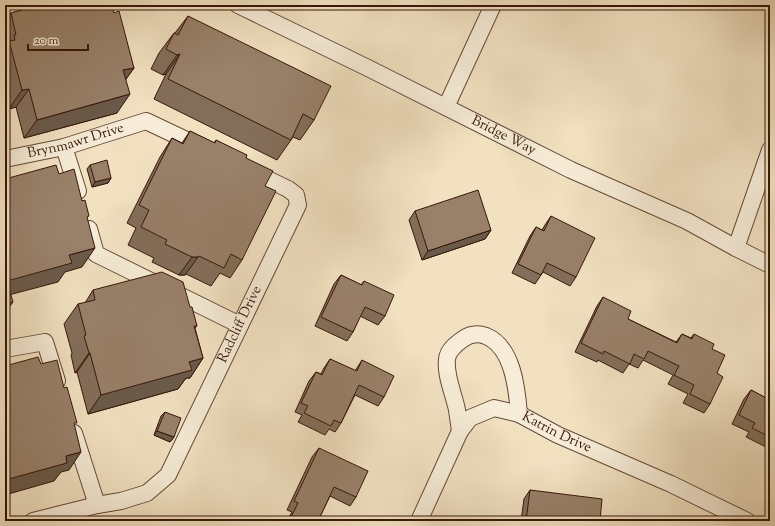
<svg xmlns="http://www.w3.org/2000/svg" width="775" height="526" viewBox="0 0 775 526" font-family="'Sorts Mill Goudy',serif">
<rect width="100%" height="100%" fill="#f1e1c1"/>
<filter id="stains"><feTurbulence type="fractalNoise" baseFrequency=".005" numOctaves="4"/><feColorMatrix values="0 0 0 0 .2 0 0 0 0 .09 0 0 0 0 .02 0 0 0 .5 -.17"/></filter>
<radialGradient id="worn" r=".72"><stop offset=".6" stop-color="#630" stop-opacity="0"/><stop offset="1" stop-color="#630" stop-opacity=".3"/></radialGradient>
<g fill="none" stroke-linecap="round" stroke-linejoin="round">
<g stroke="#664937" stroke-width="18">
<g id="street">
<path id="s1" d="M238,5L366,67L571,170L687,221L736,248L770,265"/>
<path d="M5,17L46,5"/>
<path d="M446,107L493,5"/>
<path d="M64,147L78,191"/>
<path id="s2" d="M5,159L64,147L146,121L203,148"/>
<path d="M89,229L96,254L240,325"/>
<path d="M736,248L770,150"/>
<path d="M5,349L45,342L57,381"/>
<path d="M460,431C459,424 458,417 457,410C454,394 445,376 447,359C448,350 456,344 463,339C470,334 478,333 486,336C513,347 517,389 519,414"/>
<path d="M74,433L97,505"/>
<path id="s3" d="M33,521L97,505L121,501L147,493L168,475L298,205L296,195L288,189L249,170"/>
<path id="s4" d="M419,521L460,431L470,418L494,408L519,414L558,435L671,484L747,521"/>
</g>
</g>
<use href="#street" stroke="#f6ecd7" stroke-width="16"/>
</g>
<path fill="#836e5a" stroke="#371609" d="M38,5H105L106,8L134,68L126,79L117,113L24,138L16,107L9,109L5,93V22L11,13L37,6Z
M188,16L314,120L300,140L293,137L291,140L277,160L154,99L166,74L163,75L151,69L159,53L174,33H175Z
M190,131L214,143L216,140L246,158L265,186L242,260L230,278L220,273L211,286L186,274L185,275H179L152,262L154,258L128,245L136,228L127,223L160,157L172,138L182,143Z
M90,165L111,178L108,183L92,187L87,169Z
M415,211L491,230L485,239L422,260L409,220Z
M551,216L576,277L570,286L543,272L535,284L512,273L530,236L536,227L542,230L545,225Z
M341,275L361,285L364,281L385,316L378,325L360,316L353,332L347,341L315,326L334,284Z
M93,290L190,307L197,326L195,328L203,358L190,378H186L178,389L88,414L77,372L75,373L71,355L72,353L64,324L78,304L85,303Z
M603,297L628,319L676,342L682,334L691,338L694,334L712,349L717,373L710,404L704,413L683,403L688,394L668,384L673,375L643,360L638,368L629,364L623,373L598,360L597,362L575,352L597,306Z
M330,359L355,371L362,360L384,397L378,406L355,395L341,423L335,432L329,429L325,435L298,422L302,415L295,412L309,381L316,372L321,374L324,368Z
M751,390L770,400V449L746,437L749,432L732,424L744,399Z
M165,412L174,437L170,442L154,435L161,416Z
M319,448L356,497L350,506L330,496L318,521H287L292,512L287,510L312,457Z
M530,490L600,521H521L524,499Z"/>
<path fill="#6a5a4a" stroke="#371609" d="M180,54L166,74L163,75L177,55Z
M134,68L121,86L123,70Z
M29,89L16,107L9,109L22,90Z
M130,94L117,113L24,138L37,120Z
M111,178L108,183L92,187L95,182Z
M491,230L485,239L422,260L428,251Z
M95,248L82,267L65,272L58,282L5,296L7,281L69,255Z
M192,257H198L185,275H179Z
M13,302L5,313V304Z
M89,353H90L77,372L75,373Z
M203,358L190,378H186L178,389L88,414L101,395L189,362Z
M157,431L174,437L170,442L154,435Z
M81,452L69,470L61,472L54,481L5,495V480L66,456Z"/>
<path fill="#988069" stroke="#371609" d="M40,5H105L106,8L112,7L114,13L119,11L134,68L123,70L130,94L37,120L29,89L22,90L9,41L15,40L14,35H16L11,13Z
M188,16L331,86L314,120L303,114L291,140L168,79L180,54L177,55L166,49L174,33L178,35Z
M190,131L215,143L216,140L247,155L246,158L273,171L265,186L276,191L242,260L231,254L224,268L199,256L198,257H192L165,244L167,240L141,227L149,210L139,205L172,138L183,144Z
M107,160L111,178L95,182L90,165Z
M56,165L59,174L74,169L82,201L85,200L89,216L87,217L95,248L69,255L72,263L7,281L13,302L5,304V179Z
M478,190L491,230L428,251L415,211Z
M551,216L595,238L576,277L547,263L541,275L518,264L536,227L544,231Z
M162,272L183,282L190,307H192L197,326H194L203,358L189,362L192,370L101,395L90,353H89L84,336L86,335L78,304L95,300L93,290Z
M341,275L362,285L364,281L394,295L385,316L365,307L353,332L321,317Z
M603,297L631,311L628,319L677,343L682,334L692,339L694,334L714,344L712,349L725,355L717,373L723,377L710,404L690,394L694,385L674,375L679,366L648,351L644,359L634,354L630,364L604,351L603,354L581,343Z
M38,357L41,364L57,360L64,388L67,387L77,423H74L81,452L66,456L67,463L5,480V366Z
M330,359L357,371L362,360L394,376L384,397L359,385L341,423L334,420L331,426L304,413L308,406L301,403L316,372L322,375Z
M751,390L770,400V437L752,428L755,423L739,415Z
M165,412L181,418L174,437L157,431Z
M319,448L368,471L356,497L334,487L318,521H289L298,503L294,501Z
M530,490L602,499L600,521H549L542,520V521H526Z"/>
<g text-anchor="middle" dominant-baseline="central" stroke-width="3" stroke-linejoin="round" paint-order="stroke">
<g font-size="14" fill="#371609" stroke="#f6ecd7">
<text stroke="none"><textPath href="#s1" startOffset="296">Bridge Way</textPath></text>
<text stroke="none"><textPath href="#s2" startOffset="73">Brynmawr Drive</textPath></text>
<text stroke="none"><textPath href="#s3" startOffset="312">Radcliff Drive</textPath></text>
<text stroke="none"><textPath href="#s4" startOffset="209">Katrin Drive</textPath></text>
</g>
</g>
<rect width="775" height="526" fill="none" stroke="#f1e1c1" stroke-width="20"/>
<rect x="6" y="6" width="763" height="514" fill="none" stroke="#371609" stroke-width="2"/>
<rect x="10" y="10" width="755" height="506" fill="none" stroke="#371609"/>
<path d="M28 44v6h60v-6" fill="none" stroke="#371609" stroke-width="2"/>
<text x="34" y="44" font-size="12" fill="#371609" stroke="#f6ecd7" stroke-width="3" paint-order="stroke">20 m</text>
<rect width="100%" height="100%" filter="url(#stains)"/>
<rect width="100%" height="100%" fill="url(#worn)"/>
</svg>
